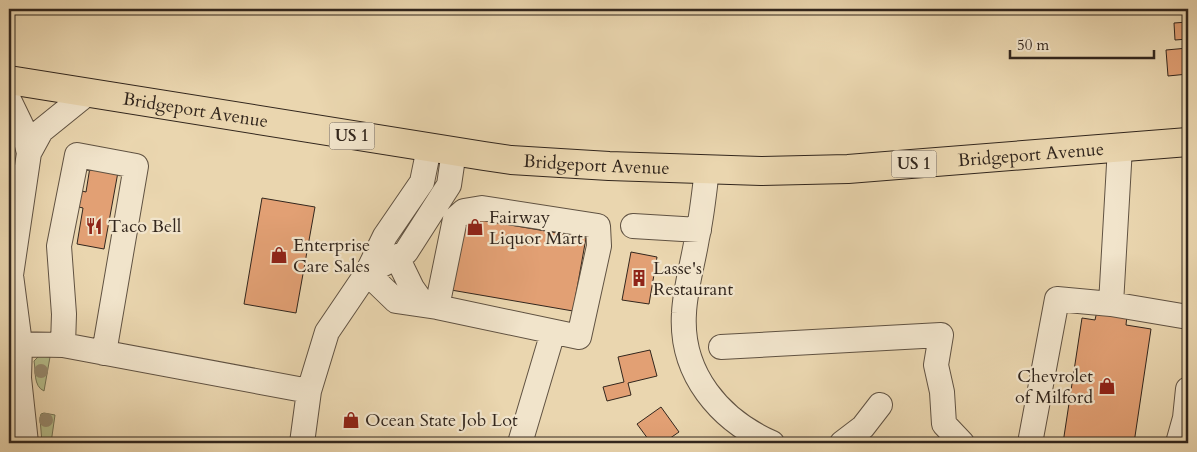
<svg xmlns="http://www.w3.org/2000/svg" width="1197" height="452" viewBox="0 0 1197 452" font-family="Cardo,serif">
<rect width="100%" height="100%" fill="#ead6af"/>
<filter id="stains"><feTurbulence type="fractalNoise" baseFrequency=".004" numOctaves="4"/><feColorMatrix values="0 0 0 0 .2 0 0 0 0 .09 0 0 0 0 .02 0 0 0 .5 -.17"/></filter>
<radialGradient id="worn" r=".72"><stop offset=".6" stop-color="#630" stop-opacity="0"/><stop offset="1" stop-color="#630" stop-opacity=".3"/></radialGradient>
<path fill="#b6be8b" stroke="#747254" d="M39,356L50,357L44,391C33,386 36,371 34,361Z
M44,413L55,415L51,443H42L40,418L41,414Z"/>
<path fill="#e2a074" stroke="#32261d" d="M1188,22V39L1175,40L1174,23Z
M1188,48V74L1168,76L1166,50Z
M90,167L118,172L104,249L77,244L83,208L75,206L78,190L86,192Z
M262,198L315,207L296,313L244,304Z
M464,217L586,238L573,311L451,290Z
M631,252L657,257L649,304L622,300Z
M1097,311L1127,315L1126,325L1151,329L1134,443H1063L1082,318L1095,320Z
M650,350L657,376L628,383L631,395L607,401L603,387L624,382L618,357Z
M661,407L679,432L663,443H651L637,424Z"/>
<g fill="none" stroke-linecap="round" stroke-linejoin="round">
<g stroke="#605242" stroke-width="26">
<path id="minor" d="M9,100L23,129L29,153
M707,170C704,193 702,216 697,238C693,263 685,289 684,313C680,374 720,420 772,443
M633,226L699,230
M397,257L412,288L424,305
M367,273L396,301L437,307L579,337L599,246L598,226L482,208L464,211L455,219L437,307
M367,273L406,252L449,185L454,151
M1111,304L1120,147
M9,344L63,345L309,391
M63,345L64,314L59,246L77,155L136,166L104,353
M721,347L941,335L936,365L942,392L944,424L962,443
M26,443L19,378L20,344L11,275L29,153L41,131L88,93
M302,443L309,391L327,332L367,273L385,236L422,182L429,148
M520,443L553,332
M842,443L863,427L880,405
M1030,443L1057,299L1111,304L1188,317
M1178,443L1185,418L1188,389"/>
</g>
<g stroke="#32261d" stroke-width="30">
<g id="major">
<path id="s1" d="M9,80L484,156L511,160L609,166L761,171L848,169L1188,142"/>
</g>
</g>
<use href="#minor" stroke="#f1e4cb" stroke-width="24"/>
<use href="#major" stroke="#ead6af" stroke-width="28"/>
</g>
<g fill="#978a6e">
<circle cx="41" cy="371" r="7"/>
<circle cx="46" cy="420" r="7"/>
</g>
<defs>
<g id="restaurant-bare" transform="scale(1.35)"><path d="M-5-6h1v4h1v-4h1v4h1v-4h1v5L-1.5 .5V6h-2V.5L-5-1ZM5-6V6H3V1.5H1.5Q1.5-4 5-6Z" fill="#8f2418" stroke="#f1e4cb" stroke-width="2.5" paint-order="stroke"/></g>
<g id="shop-bare" transform="scale(1.35)"><path d="M-5-2.5h2.3a2.7 3.5 0 0 1 5.4 0H5L5.5 6h-11ZM-1.5-2.5h3a1.5 2.3 0 0 0-3 0Z" fill="#8f2418" stroke="#f1e4cb" stroke-width="2.5" paint-order="stroke"/></g>
<g id="building-bare" transform="scale(1.35)"><path d="M-4-6H4V6H1V3H-1V6H-4ZM-2.5-4.3h1.7v1.8h-1.7ZM.8-4.3h1.7v1.8H.8ZM-2.5-1h1.7V.8h-1.7ZM.8-1h1.7V.8H.8Z" fill="#8f2418" stroke="#f1e4cb" stroke-width="2.5" paint-order="stroke"/></g>
</defs>
<g fill-rule="evenodd">
<use href="#restaurant-bare" x="94" y="226"/>
<use href="#shop-bare" x="475" y="227"/>
<use href="#shop-bare" x="279" y="255"/>
<use href="#building-bare" x="639" y="278"/>
<use href="#shop-bare" x="1107" y="386"/>
<use href="#shop-bare" x="351" y="420"/>
</g>
<g text-anchor="middle" dominant-baseline="central" stroke-width="4.5" stroke-linejoin="round" paint-order="stroke">
<g fill="#f1e4cb" stroke="#6b5f51" stroke-width="1">
<rect x="329.5" y="122.5" width="45" height="27" rx="4"/>
<rect x="891.5" y="150.5" width="45" height="27" rx="4"/>
</g>
<g font-size="16" font-weight="bold" fill="#32261d">
<text x="352" y="136">US 1</text>
<text x="914" y="164">US 1</text>
</g>
<g font-size="18" fill="#32261d" stroke="#f1e4cb">
<text stroke="none"><textPath href="#s1" startOffset="189">Bridgeport Avenue</textPath></text>
<text stroke="none"><textPath href="#s1" startOffset="1029">Bridgeport Avenue</textPath></text>
<text stroke="none"><textPath href="#s1" startOffset="594">Bridgeport Avenue</textPath></text>
</g>
<g font-size="18" fill="#32261d" stroke="#f1e4cb" text-anchor="start">
<text x="489" y="217">Fairway<tspan x="489" dy="21">Liquor Mart</tspan></text>
<text x="108" y="226">Taco Bell</text>
<text x="293" y="245">Enterprise<tspan x="293" dy="21">Care Sales</tspan></text>
<text x="653" y="268">Lasse's<tspan x="653" dy="21">Restaurant</tspan></text>
<text x="1093" y="376" text-anchor="end">Chevrolet<tspan x="1093" dy="21">of Milford</tspan></text>
<text x="365" y="420">Ocean State Job Lot</text>
</g>
</g>
<rect width="1197" height="452" fill="none" stroke="#ead6af" stroke-width="30"/>
<rect x="10" y="10" width="1177" height="432" fill="none" stroke="#32261d" stroke-width="2.5"/>
<rect x="15" y="15" width="1167" height="422" fill="none" stroke="#32261d"/>
<path d="M1010 50v8h144v-8" fill="none" stroke="#32261d" stroke-width="2.5"/>
<text x="1017" y="50" font-size="15" fill="#32261d" stroke="#f1e4cb" stroke-width="4" paint-order="stroke">50 m</text>
<rect width="100%" height="100%" filter="url(#stains)"/>
<rect width="100%" height="100%" fill="url(#worn)"/>
</svg>
